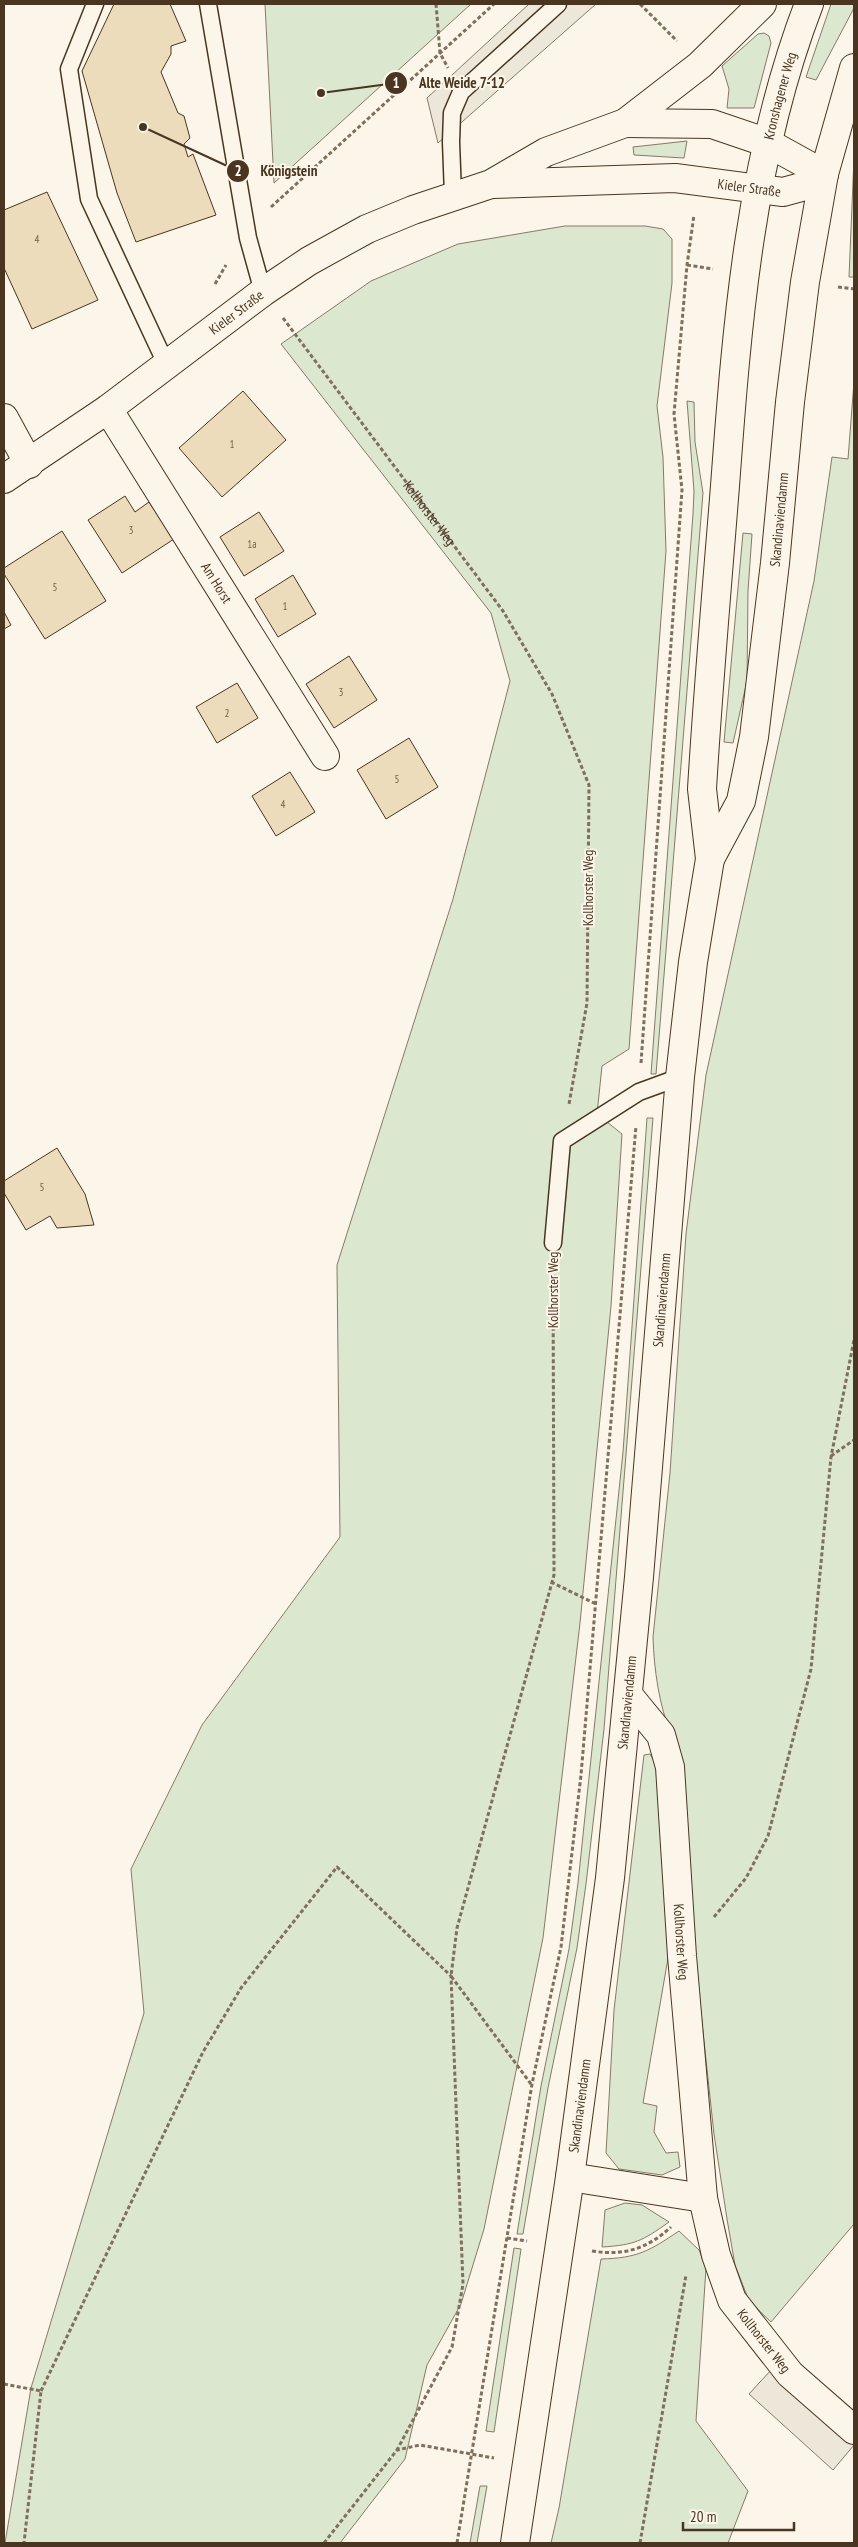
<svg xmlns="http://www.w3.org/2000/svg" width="858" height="2547" viewBox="0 0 858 2547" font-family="'PT Sans Narrow',sans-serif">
<rect width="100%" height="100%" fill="#fbf6e9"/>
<path fill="#dce7d0" stroke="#887966" d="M265,4H471L274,183Z
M831,4H854V8L816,80L806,77Z
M764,33L769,36L771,43L754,108H727L729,89L722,66L758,34Z
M687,141L684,158L634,155L633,147Z
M854,158V277H849Z
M565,226H645L663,229L672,239V283L657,406L663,457L666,551L629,1049L602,1066L597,1114L622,1134L611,1306L580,1623L543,1938L484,2229L461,2304L427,2365L405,2459L340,2543H5L31,2388L144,2013L131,1869L202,1725L340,1537L337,1265L453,899L510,681L491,613L281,344L371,281L458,244Z
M854,382V2224L771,2322L749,2301L735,2265L727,2219L714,2134L671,1735C659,1704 654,1670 653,1637L670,1473L686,1234L706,1075L814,581L832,457L848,459Z
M687,401L694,402L695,442L703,493L656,1074H651L693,514L694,491Z
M743,533L752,534L748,591L747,681L733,743L724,742Z
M647,1118H653L604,1729L586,1884L577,1948L548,2088L523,2234H517L541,2086L569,1949L578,1883L623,1452Z
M650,1754L655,1763L663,1792L672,1935L643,2103L657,2106L654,2132L666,2153L678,2152L680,2167L662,2175L619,2169L606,2153L614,2010L644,1755Z
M625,2203L642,2205L669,2222C642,2241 635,2245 602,2247L605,2210Z
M679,2231L699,2250L706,2268L696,2421L748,2491L728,2543H551L559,2508L601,2259C638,2258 649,2251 679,2231Z
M514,2248L521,2249L494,2432L486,2431Z
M480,2486H487L477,2543H470Z"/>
<path fill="#ede7d9" stroke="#887966" d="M529,4H596L438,143L427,98Z
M772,2369L854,2445L833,2470L749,2394Z"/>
<path fill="#ecdcbc" stroke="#4a3520" d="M114,4H170L186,41L171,46V54L161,72L178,113L184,116L190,138L184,144L188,157L193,154L216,215L136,242L117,193L82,71Z
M47,192L98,300L32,329L4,268V210Z
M243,391L286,440L222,497L179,448Z
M125,496L135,512L149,502L174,539L122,573L88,520Z
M259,512L284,551L244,576L220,537Z
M62,531L106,601L45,639L4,574V568Z
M293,575L316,614L278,637L255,599Z
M4,612L11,625L4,629Z
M349,656L377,700L334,728L306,684Z
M237,683L258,718L217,743L196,707Z
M409,738L438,787L386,819L357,770Z
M290,772L315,812L276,836L252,796Z
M57,1148L85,1194L94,1225L57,1228L50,1216L26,1230L4,1193V1181Z"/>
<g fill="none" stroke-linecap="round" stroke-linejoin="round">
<g stroke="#4a3520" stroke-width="19">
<path id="lane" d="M95,4L69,69L89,199L167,366
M208,4L248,238L263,292
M453,195L451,142L452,113L461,92L558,4
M553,1243L562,1141L639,1092L680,1077"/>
</g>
<g stroke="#4a3520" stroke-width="30">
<g id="street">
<path id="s2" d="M108,409L325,756"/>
<path d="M4,418L29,464"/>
<path id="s3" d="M629,1696L661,1735L670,1767L682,1956L703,2198L716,2255L732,2300L790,2374L854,2430"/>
<path d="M570,2177L703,2198"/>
</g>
</g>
<g stroke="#4a3520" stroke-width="30">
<g id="secondary">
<path d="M625,123L712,124L768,143L824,174"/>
<path id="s4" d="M492,184L675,178L783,192L805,186L824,174"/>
<path id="s5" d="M4,479L108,409L263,292L309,261L367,229L413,210L491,184L546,152L625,123L700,65L762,4"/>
<path id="s6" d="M710,859L741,801L754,737L775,563L790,402L805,282L824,174L854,68"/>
<path id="s7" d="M515,2543L570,2177L610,1878L639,1577L680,1077L693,962L710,859L702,789C708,688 717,587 725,486C737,323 750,157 809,4"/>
</g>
</g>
<g stroke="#7f6f5c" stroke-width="3" stroke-dasharray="4 2.5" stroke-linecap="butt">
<path d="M436,4L440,53L448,68"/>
<path d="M640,4L677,41"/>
<path d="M271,207L494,4"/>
<path d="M687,265L713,269"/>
<path d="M215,284L226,265"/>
<path d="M838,287L854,289"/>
<path id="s1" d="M283,318L503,611L552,694L589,785L587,1003L569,1104"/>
<path d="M641,1063L682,490L674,414L687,265L694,215"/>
<path d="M831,1456L854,1440"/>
<path d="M551,1582L596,1604"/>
<path d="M714,1917L746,1878L768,1836L811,1669L831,1457L854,1340"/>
<path d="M531,2084L451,1976L457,1928L554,1575L553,1270"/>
<path d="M507,2238L527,2241"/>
<path d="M592,2251C624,2256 647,2249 671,2227"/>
<path d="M4,2384L41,2391L24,2543"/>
<path d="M41,2391L203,2052L241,1988L337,1867L451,1976L463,2284L452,2347L397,2450"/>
<path d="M324,2543L397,2450L420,2445L494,2458"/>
<path d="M457,2543L532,2084L561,1947L581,1775L636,1126"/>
<path d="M640,2543L686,2275"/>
</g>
<use href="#lane" stroke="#fbf6e9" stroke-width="16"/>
<use href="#street" stroke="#fbf6e9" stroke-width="28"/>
<use href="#secondary" stroke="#fbf6e9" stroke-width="28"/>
</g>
<g text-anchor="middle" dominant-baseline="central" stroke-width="4" stroke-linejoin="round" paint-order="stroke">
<g font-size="11" fill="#725f47">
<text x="37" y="239">4</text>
<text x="232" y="444">1</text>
<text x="131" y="530">3</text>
<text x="252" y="544">1a</text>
<text x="55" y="587">5</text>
<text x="285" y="606">1</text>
<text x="341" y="692">3</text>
<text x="227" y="713">2</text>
<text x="397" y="779">5</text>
<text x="283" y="804">4</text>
<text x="42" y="1187">5</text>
</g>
<g font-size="14" fill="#4a3520" stroke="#fbf6e9">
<text stroke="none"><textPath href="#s7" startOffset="2465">Kronshagener Weg</textPath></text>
<text stroke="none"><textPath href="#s4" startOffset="258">Kieler Straße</textPath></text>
<text stroke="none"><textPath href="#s5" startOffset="286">Kieler Straße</textPath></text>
<text stroke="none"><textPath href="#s1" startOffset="244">Kollhorster Weg</textPath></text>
<text stroke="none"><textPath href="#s6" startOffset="350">Skandinaviendamm</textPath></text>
<text stroke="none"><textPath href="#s2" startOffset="205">Am Horst</textPath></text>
<text transform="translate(588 888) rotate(-90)">Kollhorster Weg</text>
<text transform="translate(553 1290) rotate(-90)">Kollhorster Weg</text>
<text stroke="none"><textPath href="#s7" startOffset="1252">Skandinaviendamm</textPath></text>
<text stroke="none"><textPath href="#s7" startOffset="848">Skandinaviendamm</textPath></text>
<text stroke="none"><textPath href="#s3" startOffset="259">Kollhorster Weg</textPath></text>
<text stroke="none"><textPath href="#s7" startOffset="442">Skandinaviendamm</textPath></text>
<text stroke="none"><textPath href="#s3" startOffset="674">Kollhorster Weg</textPath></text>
</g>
</g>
<path fill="none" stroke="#4a3520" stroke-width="2" d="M321 93L396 83M143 127L238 171"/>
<g fill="#4a3520" stroke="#fbf6e9" stroke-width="2">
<circle cx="321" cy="93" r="5"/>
<circle cx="143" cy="127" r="5"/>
<circle cx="396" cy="83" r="12"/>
<circle cx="238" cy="171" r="12"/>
</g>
<g font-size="15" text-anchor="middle" font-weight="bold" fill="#fff">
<text x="396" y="88">1</text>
<text x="238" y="176">2</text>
</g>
<g font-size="15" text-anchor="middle" font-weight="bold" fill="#4a3520" stroke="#fbf6e9" stroke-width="4" stroke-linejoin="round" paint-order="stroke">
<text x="462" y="88">Alte Weide 7-12</text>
<text x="289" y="176">Königstein</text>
</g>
<rect width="858" height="2547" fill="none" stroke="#4a3520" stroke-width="10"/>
<path d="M683 2522v8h111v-8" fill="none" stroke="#4a3520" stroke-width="2.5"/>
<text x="690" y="2522" font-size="15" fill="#4a3520" stroke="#fbf6e9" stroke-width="4" paint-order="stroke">20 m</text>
</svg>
